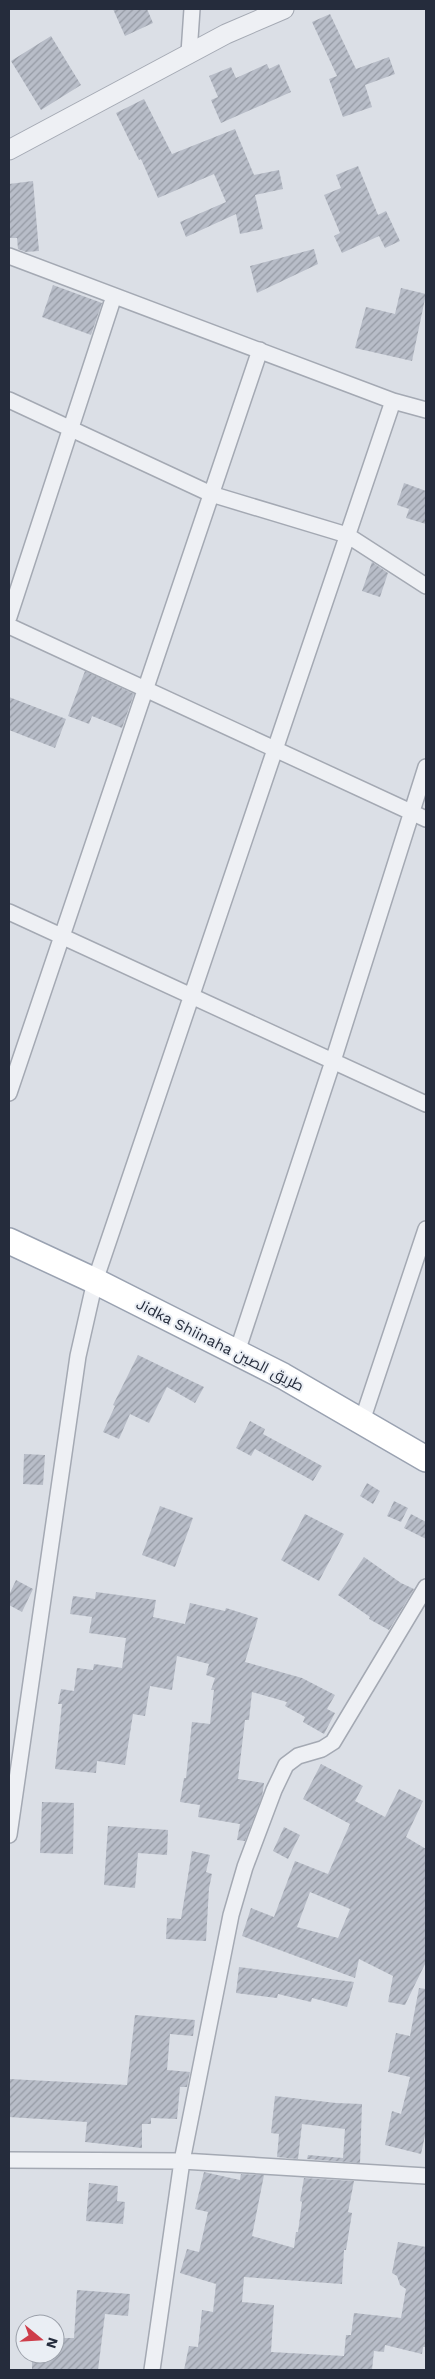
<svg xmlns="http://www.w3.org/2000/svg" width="435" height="2379" viewBox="0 0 435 2379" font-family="'Work Sans',Cairo,sans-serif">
<defs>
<pattern id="building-hatch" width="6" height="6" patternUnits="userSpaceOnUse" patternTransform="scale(1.25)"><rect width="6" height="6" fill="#b8bdc8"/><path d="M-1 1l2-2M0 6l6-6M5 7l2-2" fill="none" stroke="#959aa4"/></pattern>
</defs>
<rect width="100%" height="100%" fill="#dbdfe6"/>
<path fill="url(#building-hatch)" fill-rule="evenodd" d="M113,9H147L153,23L125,36Z
M330,14L356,69L389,57L395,74L365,85L372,107L343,117L329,79L337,76L312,22Z
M51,36L81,85L41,110L11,61Z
M267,64L269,69L279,64L291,92L221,123L211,100L218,97L209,76L231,67L236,78Z
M144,99L172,154L235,129L254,175L279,170L283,189L255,195L263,229L240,234L236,214L186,237L180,222L226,202L214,174L158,198L141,159L139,160L116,113Z
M358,166L378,215L386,211L400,241L385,248L379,236L342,253L334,236L340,233L324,195L341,188L336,175Z
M33,181L39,251L26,252L18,249L17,238H9V184Z
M314,249L318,264L257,293L250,266Z
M53,285L102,303L91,335L42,317Z
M401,288L426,294L412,361L355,348L366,307L395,314Z
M404,483L426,491V524L406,518L409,509L397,505Z
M372,562L388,573L380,597L362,591Z
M85,671L134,694L122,728L92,716L89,724L68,716Z
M9,697L66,719L55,748L9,730Z
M138,1355L204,1387L195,1403L167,1387L149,1423L130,1414L119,1439L103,1432L115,1406L113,1405Z
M250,1421L265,1429L263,1434L322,1466L313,1481L255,1449L251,1456L236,1448Z
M24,1454L45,1455L43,1485L23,1484Z
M367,1483L380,1491L373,1504L360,1496Z
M394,1501L408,1508L401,1522L387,1516Z
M160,1506L193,1518L175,1567L142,1555Z
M305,1514L344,1534L319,1581L281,1560Z
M411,1514L426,1522V1539L404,1528Z
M364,1557L401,1583L414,1589L389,1630L369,1619L370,1617L338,1595Z
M16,1580L33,1589L22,1612L9,1605V1595Z
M96,1592L156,1600L153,1617L185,1624L190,1603L225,1611L226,1608L258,1618L245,1662L302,1678L335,1695L327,1709L335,1713L324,1734L303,1722L305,1717L285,1706L287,1702L252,1692L249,1720H245L238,1779L264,1783L262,1797L245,1841L237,1840L240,1824L198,1817L200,1805L180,1802L184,1778H186L192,1722L210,1724L214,1690H211L215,1678L206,1675L209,1664L177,1656L172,1690L150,1686L145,1716L133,1714L125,1765L97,1761L96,1773L55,1769L62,1704H58L61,1689L74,1691L77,1668L93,1670L94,1664L122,1668L126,1638L89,1633L92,1617L70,1614L73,1596L95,1599Z
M321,1764L363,1786L355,1801L385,1817L399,1789L423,1801L406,1837L426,1849V1962L405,2005L388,2002L393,1976L359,1959L355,1978L242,1936L251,1908L274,1917L295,1861L328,1874L350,1824L303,1799ZM310,1892L350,1909L338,1938L297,1927Z
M42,1802L74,1803L73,1854L40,1853Z
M108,1826L168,1830L167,1855L138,1853L135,1888L104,1885Z
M284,1827L300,1835L288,1859L273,1851Z
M192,1851L210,1855L206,1872L212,1874L209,1888L206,1941L166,1939L167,1918L181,1919Z
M239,1967L354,1982L347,2007L312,1998L311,2002L278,1994L277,1998L236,1993Z
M419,1988L426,1989V2131L421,2154L385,2145L392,2111L401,2114L410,2077L388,2072L396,2033L410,2036Z
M135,2015L195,2020L193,2036L170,2034L167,2070L190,2072L187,2087H180L177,2119L151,2118V2124H142V2148L85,2142L87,2122L9,2117V2079L127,2085Z
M275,2096L336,2103L362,2104L360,2163L307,2159L308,2155L343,2158L345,2129L302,2124L298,2159L277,2157L279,2134L271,2133Z
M204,2172L240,2180L241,2174L264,2175L252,2236L294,2248L296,2232H298L302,2202L300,2201L304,2178L354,2181L348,2212L352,2213L346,2250H344L342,2284L244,2277L242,2302L274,2305L271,2352L344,2356L346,2335H351L354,2313L401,2318L406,2289L400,2285L397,2276L392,2273L398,2242L426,2247V2347H423L422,2354L385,2345L384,2352L374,2351L372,2370H184L189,2346L198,2347L202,2310L213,2312L216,2284L180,2273L187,2249L199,2252L208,2212L195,2209Z
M89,2183L118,2186L117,2201L125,2202L123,2224L86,2221Z
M77,2290L130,2294L128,2316L105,2314L98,2370H32V2354H55V2338H74Z"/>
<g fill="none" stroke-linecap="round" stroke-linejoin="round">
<g stroke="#a4a9b3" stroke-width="18">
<path id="minor" d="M189,53L192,9
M9,256L393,401L426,410
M9,400L211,494L347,535L426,586
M9,617L114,296
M9,626L426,819
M9,912L426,1104
M9,1093L260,350
M237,1352L333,1061L426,767
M362,1421L426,1229
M9,1835L78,1356L95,1281L393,401
M9,2160L182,2161L426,2176
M152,2370L182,2161L231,1915L245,1867L274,1790L286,1765L298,1756L322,1749L333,1742L426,1587"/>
</g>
<g stroke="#a4a9b3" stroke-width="21">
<path id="tertiary" d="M9,150L226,34L284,9"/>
</g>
<g stroke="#9aa2b1" stroke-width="28">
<path id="primary" d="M9,1241L95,1281L283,1376L426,1459"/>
</g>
<use href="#minor" stroke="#eef0f4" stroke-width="15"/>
<use href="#tertiary" stroke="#eef0f4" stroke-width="19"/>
<use href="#primary" stroke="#fff" stroke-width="25"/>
</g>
<g text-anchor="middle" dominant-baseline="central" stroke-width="4" stroke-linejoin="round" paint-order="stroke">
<g font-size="15" fill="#252c3c" stroke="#eaeef4">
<text transform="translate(220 1345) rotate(27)">Jidka Shiinaha طريق الصين</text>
</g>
</g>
<rect width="435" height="2379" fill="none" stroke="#252c3c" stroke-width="20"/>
<g transform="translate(40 2339) rotate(108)"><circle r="24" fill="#eaeef4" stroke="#9ba0aa"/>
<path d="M0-4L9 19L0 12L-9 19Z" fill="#ce3d4a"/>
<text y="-8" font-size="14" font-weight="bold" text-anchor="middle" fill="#252c3c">N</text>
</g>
</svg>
